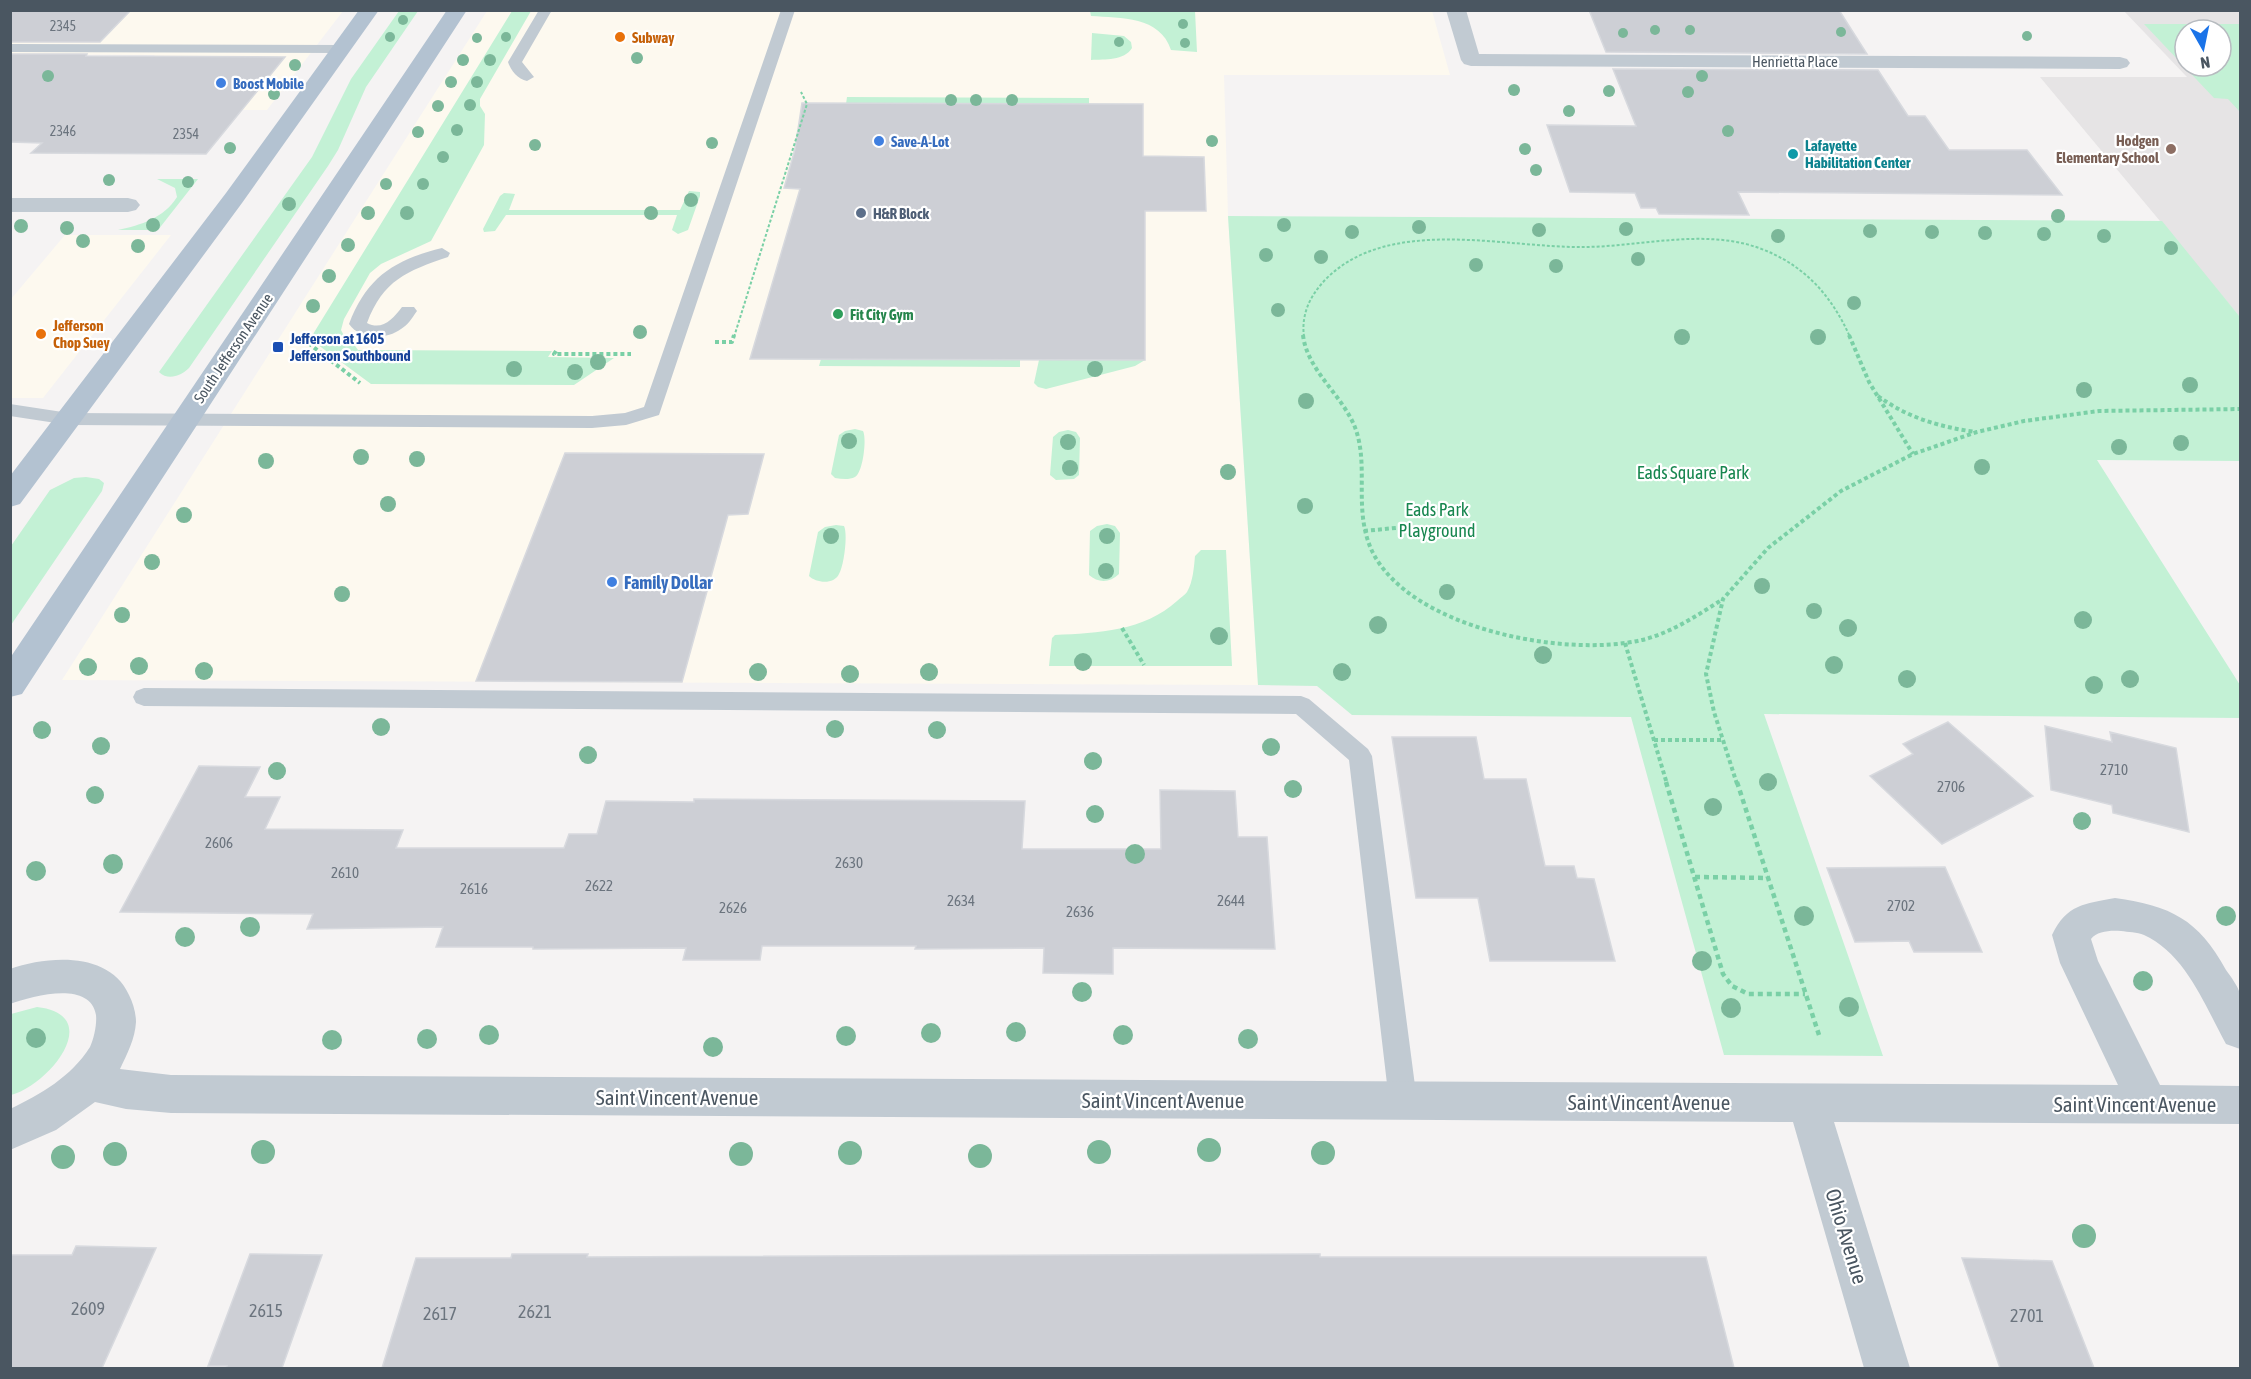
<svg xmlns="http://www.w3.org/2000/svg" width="2251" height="1379" viewBox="0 0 2251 1379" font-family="'Asap Condensed',sans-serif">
<rect width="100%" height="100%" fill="#f5f3f3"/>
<path fill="#fdf9ef" d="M11,11H343L267,110L104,109L155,55L11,54Z
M487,11H1432L1450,75H1224L1228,216L1258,685L62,680Z
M65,235H171L43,398H11V299Z"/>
<path fill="#e6e4e5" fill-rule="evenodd" d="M2124,11H2240V317L2040,77H2187ZM2185,30H2221V66H2185Z"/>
<path fill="#c3f1d5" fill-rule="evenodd" d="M399,11H418L366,87L338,150L328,166L189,368C181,376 168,381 159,372L312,157L351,79Z
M512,11H531L480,99V106L485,114L484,145L431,241L381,264L370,273L344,319L341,330C345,340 353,341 358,350L552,351L548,357L614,358L574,385L371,384L310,339Z
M1090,11H1195L1197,52L1171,50C1160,16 1121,18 1091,16Z
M2144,24H2240V112L2228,99L2214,98ZM2185,30H2221V66H2185Z
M1092,33L1124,36L1131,42L1132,48C1124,61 1105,59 1091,60Z
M847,97L1089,98V104H846Z
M157,179H198L158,230H118C141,225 164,218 177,197L175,188Z
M689,191L700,192V196L688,230L678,234L672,230L677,215H506L495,231L484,232L483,229L500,196L504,193L515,194L509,210H680Z
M1228,216L2162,221L2240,317V461L2097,460L2240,685V718L1764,714L1883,1056L1724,1055L1631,717L1352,715L1317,686L1258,685Z
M821,359L1020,360V367L819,366Z
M1039,360H1145L1135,366L1046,389L1038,387L1034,383Z
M855,429L863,431C867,438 863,473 855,477C849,480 842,479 835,478L831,474L839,435L845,431Z
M1068,430L1076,432L1080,438L1079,475L1074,479L1056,480L1050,475L1053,437L1059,432Z
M86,477L99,479L104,483L102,491L11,625V546L50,490L74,478Z
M1107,524L1115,526L1120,533L1119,574C1110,583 1098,583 1089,575L1090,531L1097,526Z
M836,525L844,526C848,534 844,566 839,574C834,585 816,583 809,576L818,532L825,527Z
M1201,550H1226L1232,666H1049L1052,638L1055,635C1098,633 1144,631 1177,601C1180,598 1185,595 1187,592C1193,582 1194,567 1195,556Z
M37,1007C106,1015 49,1085 11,1095V1014Z"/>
<path fill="#cdcfd5" stroke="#d7d9de" stroke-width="1.5" d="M10,10H131L100,42H10Z
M1589,10H1839L1867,54L1606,52Z
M10,54H87L86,56L285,57L206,154L31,153L42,143L10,142Z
M1613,69L1878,70L1908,116H1925L1949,150H2027L2062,195L1738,192L1749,215L1659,214L1656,208H1641L1635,193L1570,192L1547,125L1636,126Z
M802,103L1143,104V156L1204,157L1206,211H1145V360L750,359L800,189L784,188L795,149Z
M565,453L764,454L748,514L728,515L682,682L476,681Z
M1948,722L2033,796L1942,844L1870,776L1913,754L1903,744Z
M2045,726L2112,742L2110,732L2176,748L2189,832L2113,813L2112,805L2051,790Z
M1392,737H1476L1484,779H1526L1545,866H1574L1577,878L1594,879L1615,961H1490L1478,898H1416Z
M199,766L260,767L245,797H280L265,829L403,830L396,848H564L569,834H597L606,801L694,802V799L1025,801L1022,849H1161L1160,790L1235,791L1238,837H1267L1275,949L1113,948V974L1043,973L1044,948L915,949L916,946H762L760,960H683L686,948L533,949V947H436L443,927L307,929L313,914L120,912Z
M1945,867L1982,952H1914L1909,941L1855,942L1827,868Z
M76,1246L156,1248L102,1368H10V1255H72Z
M250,1254L322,1255L282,1368H226L227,1366H208Z
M512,1254H588L587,1257L1320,1254V1257H1706L1734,1368H382L416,1258H511Z
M1962,1258L2052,1261L2094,1368H2000Z"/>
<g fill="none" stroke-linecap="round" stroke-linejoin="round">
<path stroke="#7ad0a6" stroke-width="2" stroke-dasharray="3 2" stroke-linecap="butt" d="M734,337L807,104L801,92
M1304,337C1301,314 1310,296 1325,280C1388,215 1504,248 1583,247C1640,247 1703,228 1759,248C1803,264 1831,294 1850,337"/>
<path stroke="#7ad0a6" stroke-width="4" stroke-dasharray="4 3" stroke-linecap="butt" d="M1303,335C1307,371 1344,396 1356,430C1369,469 1353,510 1372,551C1410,629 1565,658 1642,640C1671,633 1698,615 1723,599
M1849,335L1869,382L1913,454
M303,339L360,383
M715,342H732L734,335
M556,351L554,354H631
M1878,396C1908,418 1940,427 1976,432
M1364,531L1405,527
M1122,628L1144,665
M1625,643L1667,784
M1654,740H1723
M1737,784L1714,712L1706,674L1723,599L1768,548L1841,491L1913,454L1977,432L2024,421L2099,411L2240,409"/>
<path stroke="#7ad0a6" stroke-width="4.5" stroke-dasharray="5 4" stroke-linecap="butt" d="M1666,782L1723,974L1732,986L1748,994H1805
M1737,782L1819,1035
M1695,877L1768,878"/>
<path fill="#c1cad2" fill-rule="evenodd" d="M539,10H552L522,62L534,77L527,81C518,79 511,71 508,62Z
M781,10H795L659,415L626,425L592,428L69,425L10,416V404L69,413L592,416L625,413L644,407Z
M10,44L341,45L348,49L341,53L10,52Z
M442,248L450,253L448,257C407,271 383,280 367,323C382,331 393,319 402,307H414L417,311C412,318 408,325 401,329C386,340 360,340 349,324C367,277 394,260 442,248Z
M144,688L1301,696L1309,699L1368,749L1372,756L1417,1101L1413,1110L1403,1114L1393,1110L1389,1101L1349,760L1296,714L144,706L136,703L133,697L136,691Z"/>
<path fill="#c1cad2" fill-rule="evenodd" d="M1446,10H1466L1479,54L2120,57L2127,59L2130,63L2127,67L2120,69L1471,66L1464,64L1461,60Z
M10,198H128L136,200L140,205L136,210L128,212H10Z
M2115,898C2171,906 2198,919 2226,970C2231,977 2238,986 2240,994C2244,1005 2241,1037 2240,1049L2226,1044C2205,1006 2186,954 2144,935C2137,932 2128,932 2121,931C2111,930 2097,931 2091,939L2098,961L2160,1085L2240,1086V1124L1834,1122L1910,1368H1864L1793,1122L171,1113L126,1109L95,1102L56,1130L10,1150V1109C41,1094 71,1077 90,1047C94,1039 97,1024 96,1015C90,980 33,996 10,1004V969C48,956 109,951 129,995C133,1003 136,1013 136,1022C135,1039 127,1054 120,1069L171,1075L2118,1085L2060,963L2052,935C2067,904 2084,904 2115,898Z"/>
<path fill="#b3c2d1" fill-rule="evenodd" d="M359,10H379L242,203L20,504L10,507V476L226,193Z
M447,10H467L22,694L10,697V658Z"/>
</g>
<g fill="#7bb799">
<circle cx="403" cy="20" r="5"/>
<circle cx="1183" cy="24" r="5"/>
<circle cx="1655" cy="30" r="5"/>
<circle cx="1690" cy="30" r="5"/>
<circle cx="1841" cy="32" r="5"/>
<circle cx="1623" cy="33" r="5"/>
<circle cx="2027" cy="36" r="5"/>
<circle cx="390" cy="37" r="5"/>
<circle cx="506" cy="37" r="5"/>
<circle cx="477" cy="38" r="5"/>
<circle cx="1119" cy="42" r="5"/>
<circle cx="1185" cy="43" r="5"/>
<circle cx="637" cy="58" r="6"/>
<circle cx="463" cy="60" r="6"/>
<circle cx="490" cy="60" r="6"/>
<circle cx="295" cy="65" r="6"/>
<circle cx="48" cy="76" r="6"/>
<circle cx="1702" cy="76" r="6"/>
<circle cx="451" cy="82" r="6"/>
<circle cx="477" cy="82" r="6"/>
<circle cx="1514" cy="90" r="6"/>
<circle cx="1609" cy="91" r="6"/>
<circle cx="1688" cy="92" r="6"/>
<circle cx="274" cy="94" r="6"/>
<circle cx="951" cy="100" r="6"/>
<circle cx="976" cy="100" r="6"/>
<circle cx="1012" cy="100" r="6"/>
<circle cx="470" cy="105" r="6"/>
<circle cx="438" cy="106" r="6"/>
<circle cx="1569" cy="111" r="6"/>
<circle cx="457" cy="130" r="6"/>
<circle cx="1728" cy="131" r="6"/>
<circle cx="418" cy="132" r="6"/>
<circle cx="1212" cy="141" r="6"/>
<circle cx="712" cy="143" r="6"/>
<circle cx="535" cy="145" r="6"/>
<circle cx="230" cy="148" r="6"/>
<circle cx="1525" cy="149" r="6"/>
<circle cx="443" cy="157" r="6"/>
<circle cx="1536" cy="170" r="6"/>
<circle cx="109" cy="180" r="6"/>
<circle cx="188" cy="182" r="6"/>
<circle cx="386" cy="184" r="6"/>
<circle cx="423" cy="184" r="6"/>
<circle cx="691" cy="200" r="7"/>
<circle cx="289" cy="204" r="7"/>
<circle cx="368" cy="213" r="7"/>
<circle cx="407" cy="213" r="7"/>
<circle cx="651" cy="213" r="7"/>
<circle cx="2058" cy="216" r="7"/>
<circle cx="153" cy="225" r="7"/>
<circle cx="1284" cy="225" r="7"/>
<circle cx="21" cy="226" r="7"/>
<circle cx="1419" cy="227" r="7"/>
<circle cx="67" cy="228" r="7"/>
<circle cx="1626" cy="229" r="7"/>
<circle cx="1539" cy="230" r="7"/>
<circle cx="1870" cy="231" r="7"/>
<circle cx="1352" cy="232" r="7"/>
<circle cx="1932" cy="232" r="7"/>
<circle cx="1985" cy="233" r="7"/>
<circle cx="2044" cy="234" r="7"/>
<circle cx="1778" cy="236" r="7"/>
<circle cx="2104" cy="236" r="7"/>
<circle cx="83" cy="241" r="7"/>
<circle cx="348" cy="245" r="7"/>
<circle cx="138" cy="246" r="7"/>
<circle cx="2171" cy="248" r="7"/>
<circle cx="1266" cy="255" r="7"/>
<circle cx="1321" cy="257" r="7"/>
<circle cx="1638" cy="259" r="7"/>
<circle cx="1476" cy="265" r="7"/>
<circle cx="1556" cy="266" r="7"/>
<circle cx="329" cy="276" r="7"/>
<circle cx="1854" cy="303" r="7"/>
<circle cx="313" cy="306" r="7"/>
<circle cx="1278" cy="310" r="7"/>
<circle cx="640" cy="332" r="7"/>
<circle cx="1682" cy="337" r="8"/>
<circle cx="1818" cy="337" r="8"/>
<circle cx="598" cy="362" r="8"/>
<circle cx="514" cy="369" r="8"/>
<circle cx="1095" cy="369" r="8"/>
<circle cx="575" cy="372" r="8"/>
<circle cx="2190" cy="385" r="8"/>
<circle cx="2084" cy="390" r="8"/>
<circle cx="1306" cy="401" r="8"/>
<circle cx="849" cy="441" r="8"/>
<circle cx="1068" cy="442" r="8"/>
<circle cx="2181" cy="443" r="8"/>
<circle cx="2119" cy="447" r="8"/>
<circle cx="361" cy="457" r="8"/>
<circle cx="417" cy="459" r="8"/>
<circle cx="266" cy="461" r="8"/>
<circle cx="1982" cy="467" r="8"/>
<circle cx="1070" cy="468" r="8"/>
<circle cx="1228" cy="472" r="8"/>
<circle cx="388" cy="504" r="8"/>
<circle cx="1305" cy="506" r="8"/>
<circle cx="184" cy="515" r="8"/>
<circle cx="831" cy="536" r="8"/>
<circle cx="1107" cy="536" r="8"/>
<circle cx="152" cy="562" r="8"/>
<circle cx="1106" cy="571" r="8"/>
<circle cx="1762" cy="586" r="8"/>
<circle cx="1447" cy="592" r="8"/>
<circle cx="342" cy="594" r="8"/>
<circle cx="1814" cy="611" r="8"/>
<circle cx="122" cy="615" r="8"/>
<circle cx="2083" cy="620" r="9"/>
<circle cx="1378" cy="625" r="9"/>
<circle cx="1848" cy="628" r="9"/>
<circle cx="1219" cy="636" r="9"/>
<circle cx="1543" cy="655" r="9"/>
<circle cx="1083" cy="662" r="9"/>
<circle cx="1834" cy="665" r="9"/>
<circle cx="139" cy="666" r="9"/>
<circle cx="88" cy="667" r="9"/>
<circle cx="204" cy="671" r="9"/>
<circle cx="758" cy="672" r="9"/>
<circle cx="929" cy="672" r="9"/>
<circle cx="1342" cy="672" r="9"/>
<circle cx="850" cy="674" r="9"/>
<circle cx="1907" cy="679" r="9"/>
<circle cx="2130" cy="679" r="9"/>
<circle cx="2094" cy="685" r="9"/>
<circle cx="381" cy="727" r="9"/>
<circle cx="835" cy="729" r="9"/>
<circle cx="42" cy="730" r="9"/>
<circle cx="937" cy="730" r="9"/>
<circle cx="101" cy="746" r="9"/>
<circle cx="1271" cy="747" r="9"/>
<circle cx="588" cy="755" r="9"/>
<circle cx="1093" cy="761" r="9"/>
<circle cx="277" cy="771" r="9"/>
<circle cx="1768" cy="782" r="9"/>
<circle cx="1293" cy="789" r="9"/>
<circle cx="95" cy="795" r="9"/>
<circle cx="1713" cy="807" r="9"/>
<circle cx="1095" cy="814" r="9"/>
<circle cx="2082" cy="821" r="9"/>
<circle cx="1135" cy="854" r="10"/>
<circle cx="113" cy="864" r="10"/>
<circle cx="36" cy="871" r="10"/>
<circle cx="1804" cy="916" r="10"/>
<circle cx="2226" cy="916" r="10"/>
<circle cx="250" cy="927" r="10"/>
<circle cx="185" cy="937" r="10"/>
<circle cx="1702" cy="961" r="10"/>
<circle cx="2143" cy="981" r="10"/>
<circle cx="1082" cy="992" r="10"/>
<circle cx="1849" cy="1007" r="10"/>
<circle cx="1731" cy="1008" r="10"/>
<circle cx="1016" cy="1032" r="10"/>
<circle cx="931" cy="1033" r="10"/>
<circle cx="489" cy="1035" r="10"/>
<circle cx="1123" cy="1035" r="10"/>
<circle cx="846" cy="1036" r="10"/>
<circle cx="36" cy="1038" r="10"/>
<circle cx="427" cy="1039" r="10"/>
<circle cx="1248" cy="1039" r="10"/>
<circle cx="332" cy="1040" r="10"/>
<circle cx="713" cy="1047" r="10"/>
<circle cx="1209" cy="1150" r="12"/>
<circle cx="263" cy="1152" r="12"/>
<circle cx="1099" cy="1152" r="12"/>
<circle cx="850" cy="1153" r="12"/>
<circle cx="1323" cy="1153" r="12"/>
<circle cx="115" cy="1154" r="12"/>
<circle cx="741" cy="1154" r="12"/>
<circle cx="980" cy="1156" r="12"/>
<circle cx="63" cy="1157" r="12"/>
<circle cx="2084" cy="1236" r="12"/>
</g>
<g fill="#e8710a" stroke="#fff" stroke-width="2">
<circle cx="620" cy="37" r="6"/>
<circle cx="41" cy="334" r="6"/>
</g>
<g fill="#3f7fe0" stroke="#fff" stroke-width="2">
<circle cx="221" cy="83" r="6"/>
<circle cx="879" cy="141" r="6"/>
<circle cx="612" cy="582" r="6"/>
</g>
<circle fill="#8d6e63" stroke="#fff" stroke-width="2" cx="2171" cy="149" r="6"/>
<circle fill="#0f9aa8" stroke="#fff" stroke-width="2" cx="1793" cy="154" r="6"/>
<circle fill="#5c6f8a" stroke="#fff" stroke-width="2" cx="861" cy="213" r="6"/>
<circle fill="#2e9e5b" stroke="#fff" stroke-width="2" cx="838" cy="314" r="6"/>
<rect fill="#1a4fb4" stroke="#fff" stroke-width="2" x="272" y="341" width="12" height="12" rx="3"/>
<g text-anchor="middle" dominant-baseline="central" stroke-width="4.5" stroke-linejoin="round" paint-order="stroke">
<g font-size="14" fill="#6b747e">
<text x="63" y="26">2345</text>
<text x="63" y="131">2346</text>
<text x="186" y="134">2354</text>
</g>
<g font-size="15" font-weight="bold" fill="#c56008" stroke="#fff" text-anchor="start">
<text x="632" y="37">Subway</text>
<text x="53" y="325">Jefferson<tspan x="53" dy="17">Chop Suey</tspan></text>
</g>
<g font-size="15" fill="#4a5661" stroke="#fff">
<text x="1795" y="61">Henrietta Place</text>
<text transform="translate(233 348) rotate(-56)">South Jefferson Avenue</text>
</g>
<g font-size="15" font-weight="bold" fill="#366cbe" stroke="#fff" text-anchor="start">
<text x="233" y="83">Boost Mobile</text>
<text x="891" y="141">Save-A-Lot</text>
</g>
<g font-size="15" font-weight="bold" fill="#785e54" stroke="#fff" text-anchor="end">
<text x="2159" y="140">Hodgen<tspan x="2159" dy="17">Elementary School</tspan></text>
</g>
<g font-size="15" font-weight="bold" fill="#0d838f" stroke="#fff" text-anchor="start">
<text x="1805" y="145">Lafayette<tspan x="1805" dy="17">Habilitation Center</tspan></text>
</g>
<g font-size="15" font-weight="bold" fill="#4e5e75" stroke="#fff" text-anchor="start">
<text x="873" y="213">H&amp;R Block</text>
</g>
<g font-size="15" font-weight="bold" fill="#27864d" stroke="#fff" text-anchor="start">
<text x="850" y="314">Fit City Gym</text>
</g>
<g font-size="15" font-weight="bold" fill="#164399" stroke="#fff" text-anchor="start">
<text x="290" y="338">Jefferson at 1605<tspan x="290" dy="17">Jefferson Southbound</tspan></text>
</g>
<g font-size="15" fill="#6b747e">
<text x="2114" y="769">2710</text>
<text x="1951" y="786">2706</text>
<text x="219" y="842">2606</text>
<text x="849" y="862">2630</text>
<text x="345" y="872">2610</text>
<text x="599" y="885">2622</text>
<text x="474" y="888">2616</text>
<text x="961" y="900">2634</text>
<text x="1231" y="900">2644</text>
<text x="1901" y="905">2702</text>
<text x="733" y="907">2626</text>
<text x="1080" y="911">2636</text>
</g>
<g font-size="18" fill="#17864f" stroke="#fff">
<text x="1693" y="472">Eads Square Park</text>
<text x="1437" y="509">Eads Park<tspan x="1437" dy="21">Playground</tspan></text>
</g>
<g font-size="18" font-weight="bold" fill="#366cbe" stroke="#fff" text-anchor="start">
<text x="624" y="582">Family Dollar</text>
</g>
<g font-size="18" fill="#6b747e">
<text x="88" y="1308">2609</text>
<text x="266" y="1310">2615</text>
<text x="535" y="1311">2621</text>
<text x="440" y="1313">2617</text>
<text x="2027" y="1315">2701</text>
</g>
<g font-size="21" fill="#4a5661" stroke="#fff">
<text x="677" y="1097">Saint Vincent Avenue</text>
<text x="1163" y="1100">Saint Vincent Avenue</text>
<text x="1649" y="1102">Saint Vincent Avenue</text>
<text x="2135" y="1104">Saint Vincent Avenue</text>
<text transform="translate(1847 1236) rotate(73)">Ohio Avenue</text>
</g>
</g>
<rect width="2251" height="1379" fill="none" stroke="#4a5661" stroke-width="24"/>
<g transform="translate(2203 48) rotate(171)"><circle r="28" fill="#ffffff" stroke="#b7bbc0" stroke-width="1.5"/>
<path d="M0-4.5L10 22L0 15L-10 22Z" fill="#1a73e8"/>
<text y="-9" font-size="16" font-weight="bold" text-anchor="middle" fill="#4a5661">N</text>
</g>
</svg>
